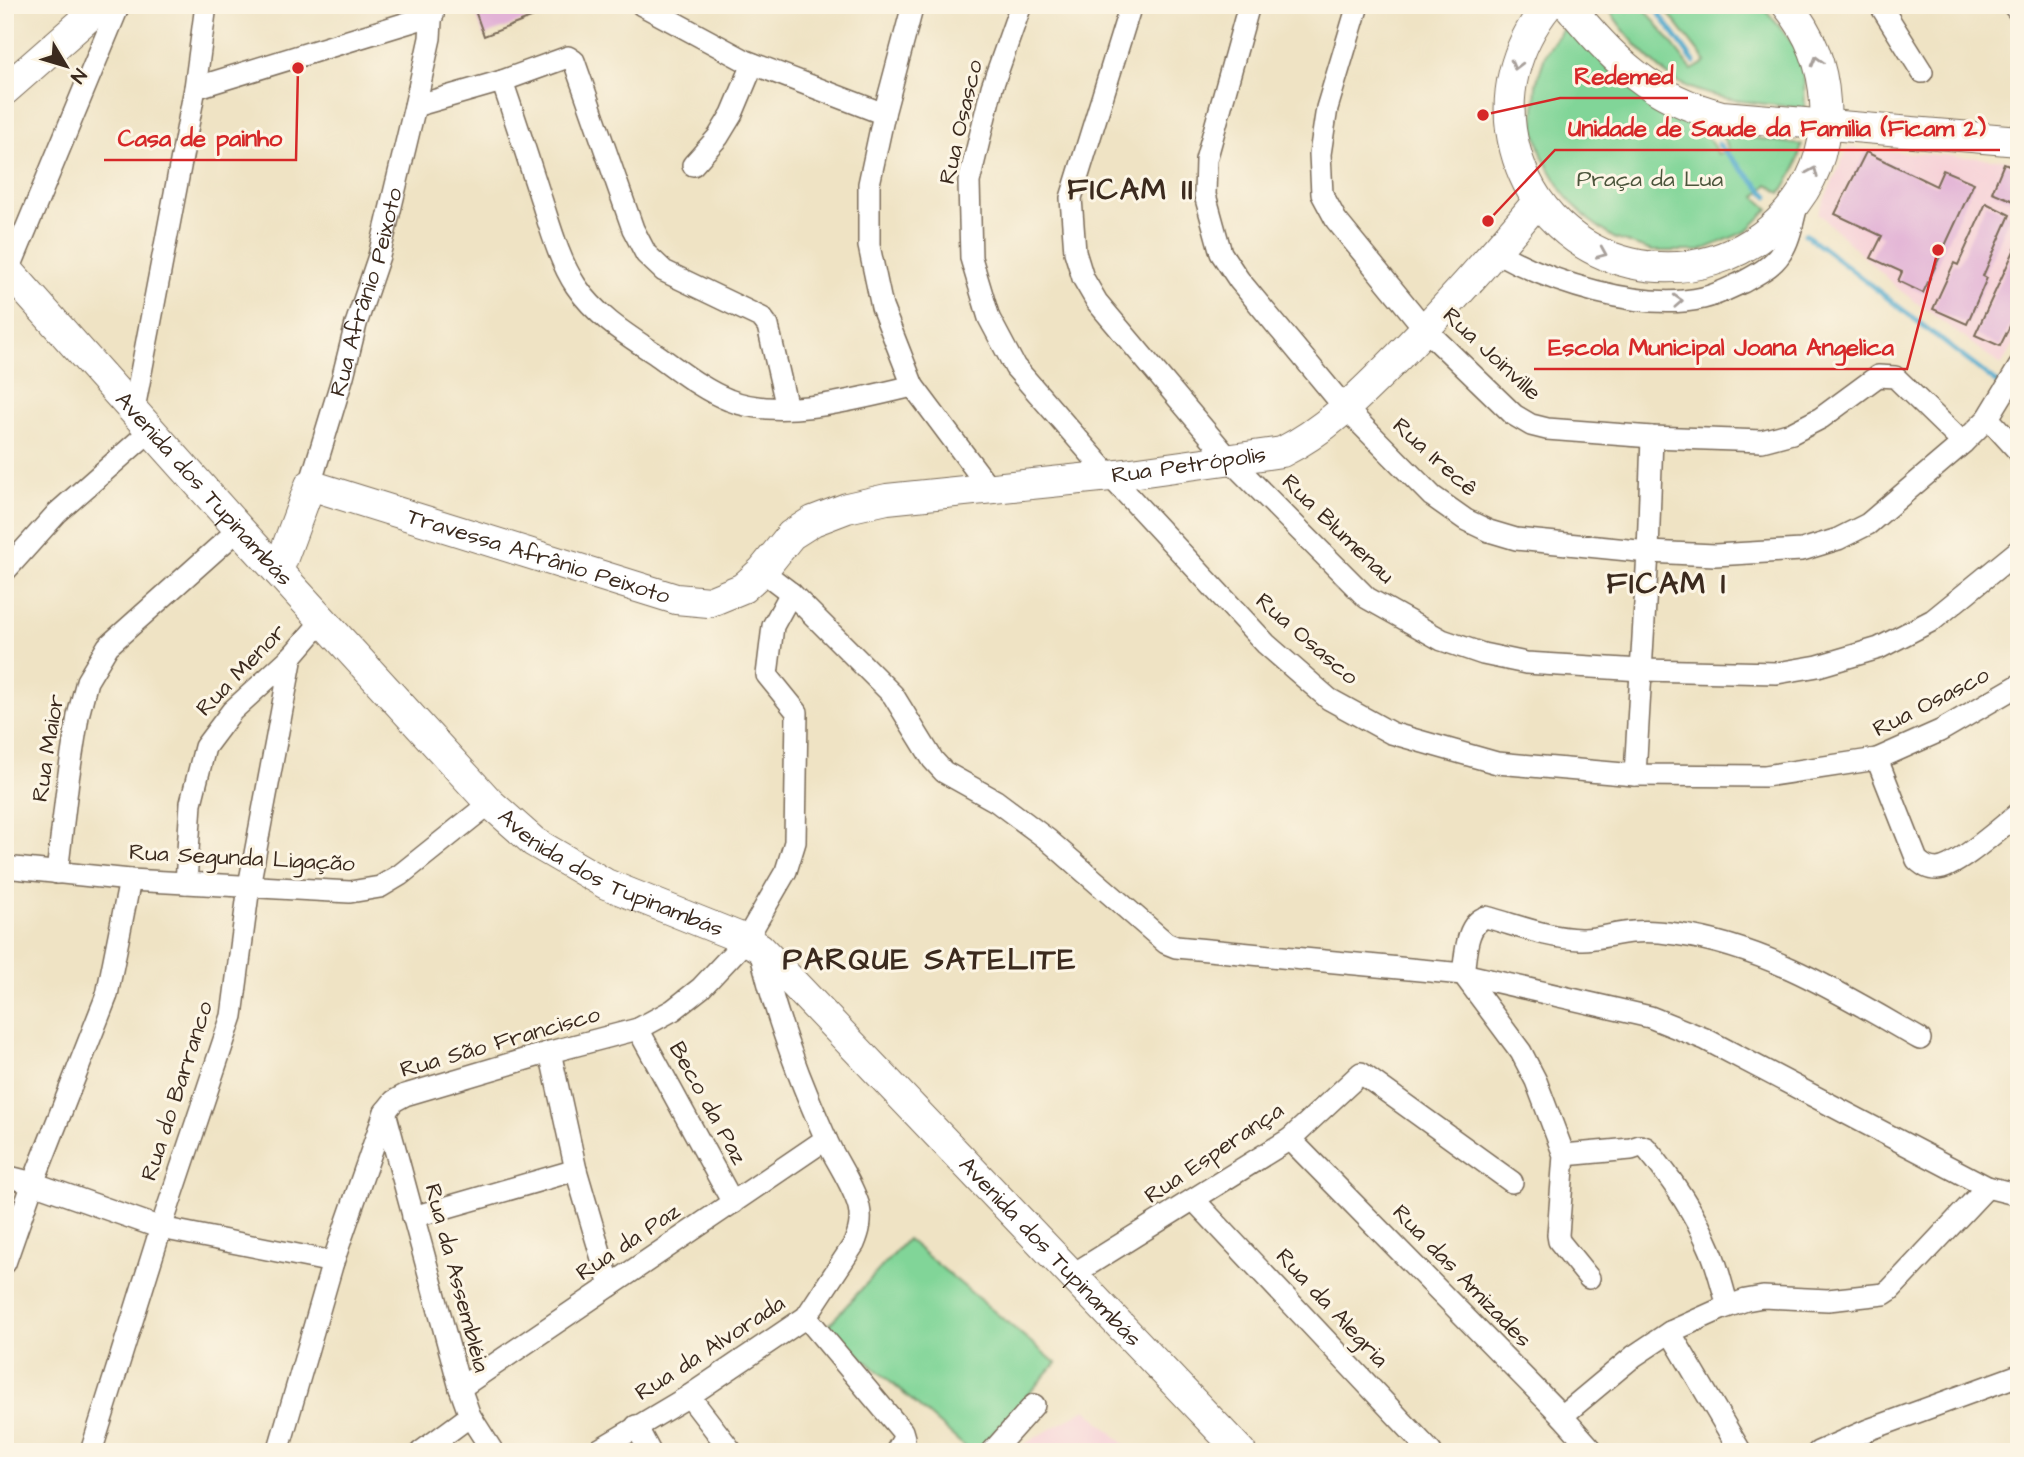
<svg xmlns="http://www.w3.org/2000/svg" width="2024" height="1457" viewBox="0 0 2024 1457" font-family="'Architects Daughter',sans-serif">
<rect width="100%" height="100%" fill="#fcf5e5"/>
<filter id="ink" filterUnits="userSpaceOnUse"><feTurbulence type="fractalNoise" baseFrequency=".0143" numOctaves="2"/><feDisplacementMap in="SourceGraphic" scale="14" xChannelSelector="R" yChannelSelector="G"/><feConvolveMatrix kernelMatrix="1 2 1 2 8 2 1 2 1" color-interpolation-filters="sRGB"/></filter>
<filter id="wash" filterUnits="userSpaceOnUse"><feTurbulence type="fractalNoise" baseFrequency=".00686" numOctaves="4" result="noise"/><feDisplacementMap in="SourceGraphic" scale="28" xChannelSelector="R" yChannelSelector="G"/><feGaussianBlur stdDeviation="1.57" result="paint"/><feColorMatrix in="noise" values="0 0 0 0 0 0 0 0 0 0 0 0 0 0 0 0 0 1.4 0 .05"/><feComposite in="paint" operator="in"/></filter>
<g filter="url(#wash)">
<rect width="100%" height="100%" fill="#efe3c4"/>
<path fill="#f6cfd7" d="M1848,148L2019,161V336L2001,365L1897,288L1818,213Z
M1086,1409L1133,1452H1010Z"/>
<path fill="#81d598" stroke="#5e805b" stroke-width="2" d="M1606,5H1642L1692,70L1706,62L1662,5H1758L1770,15L1795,46L1804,77L1805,108C1768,104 1721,102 1686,86C1658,74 1622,31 1606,5Z
M1569,20L1610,71L1641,97L1671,114L1701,126L1718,154L1729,149L1720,133L1802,145L1795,170L1781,193L1768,184L1756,197L1769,209L1747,231L1700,251H1652L1614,238L1589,220L1566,197L1543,158L1534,127L1536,84L1546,53Z
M907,1239L1056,1363L977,1452H971L827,1327Z"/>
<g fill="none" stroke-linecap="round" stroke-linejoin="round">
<path stroke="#4ea8cc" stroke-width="5" d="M1653,5L1694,62
M1718,144L1768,196
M1805,234L2002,387"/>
</g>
<g id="blocks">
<path fill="#e2b2d6" d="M473,5H565L484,36Z
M1866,152L1936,186L1943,170L1974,183L1923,293L1898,281L1902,272L1871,258L1882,236L1835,214Z
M2004,163L2019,169V197L2016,202L1992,192Z
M1986,203L2010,215L1983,276L1987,278L1967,324L1933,309L1954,263L1958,265Z
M2019,240V308L2000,346L1975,335Z"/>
</g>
</g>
<g filter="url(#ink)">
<use href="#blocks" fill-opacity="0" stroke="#7a6b58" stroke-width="2"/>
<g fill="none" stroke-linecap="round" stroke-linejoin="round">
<g stroke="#7a6b58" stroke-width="24">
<g id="street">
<path d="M642,5L746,61L884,114"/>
<path d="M913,5L884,114L869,184V246L882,307L913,386L990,489"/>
<path d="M1021,5L992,87L969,182L971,258L989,318L1015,367L1110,476L1266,644L1329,699L1391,733L1497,763L1635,775L1765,776L1877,759L1940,731L2019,685"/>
<path d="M1131,5L1071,198L1075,252L1083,278L1097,302L1230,460L1367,598L1442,640L1483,654L1526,663L1641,670L1777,673L1818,666L1879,648L1933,620L2019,550"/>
<path d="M1249,5L1206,160L1205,195L1221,253L1239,280L1346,409L1432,496L1466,520L1489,531L1516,539L1648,552L1715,555L1802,550L1838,539L1868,524L1963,443L1988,418L2019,367"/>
<path d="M1358,5L1327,108L1320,154L1322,194L1336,220L1425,329L1514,415L1531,425L1547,429L1652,437L1762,441L1792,433L1821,418L1878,376L1895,377L1963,443"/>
<path d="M1880,5L1922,72"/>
<path d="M2013,5L2019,12"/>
<path d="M502,81C516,121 529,162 542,202C551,230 560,262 576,286C597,317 627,335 657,355C680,371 703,390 729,400C780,421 861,398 913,386"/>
<path d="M195,88L433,15"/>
<path d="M415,106L502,81L568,57L574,61L633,229L646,254L664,271L762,318L768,326L787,408"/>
<path d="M693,165L718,137L732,114L753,64"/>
<path d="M1496,252C1550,282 1640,312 1703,298C1717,295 1730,288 1743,282C1756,275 1773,266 1781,253C1791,238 1793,218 1798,202"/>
<path d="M9,270L119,5"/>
<path d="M134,409L195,88L206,5"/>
<path d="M1988,418L2019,452"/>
<path id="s1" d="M310,485L343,376L356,324L379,256L415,106L430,38L432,5"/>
<path d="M5,571L57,513L151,430"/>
<path d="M762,571L791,593L893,695L933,760L944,772L996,801L1047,839L1166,943L1176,947L1463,974L1650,1017L1705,1039L1987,1187L2019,1195"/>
<path d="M1877,759L1917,860C1924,866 1928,869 1937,869C1957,868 2002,826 2019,813"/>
<path d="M1635,775L1648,552L1652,437"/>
<path d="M5,867L130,880L350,892L380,887L400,875L490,803"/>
<path d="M57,873L68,780L78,716L87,681L108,646L239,529"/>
<path d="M186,883L191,803L205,747L232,711L292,656L322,621"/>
<path d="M638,1029L733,1203"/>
<path d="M550,1052L576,1170L610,1286"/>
<path d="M385,1112L460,1388L470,1416L493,1452"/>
<path d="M1290,1139L1562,1416L1594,1452"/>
<path d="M1564,1155L1631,1149L1640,1146L1646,1148C1672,1179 1694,1211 1710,1249C1718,1267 1722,1287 1728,1306"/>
<path d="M5,1176L33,1183L161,1228L333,1262"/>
<path d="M1194,1200L1431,1452"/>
<path d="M413,1217L576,1170"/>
<path d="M5,1263L33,1183L107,995L130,880"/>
<path d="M1072,1275L1290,1139L1361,1073L1512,1182"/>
<path d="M1589,1278L1559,1241L1558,1235L1564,1155L1536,1081L1521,1052L1463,974C1466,956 1465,924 1486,917C1516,925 1548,938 1580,939C1597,940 1615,933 1633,932C1646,931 1662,932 1676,934C1766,946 1843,995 1920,1039"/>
<path d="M806,1317L902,1431L904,1438L896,1452"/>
<path d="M1670,1332L1741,1452"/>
<path d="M460,1388L826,1139"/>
<path d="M689,1396L732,1452"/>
<path d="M1562,1416L1634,1356L1670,1332L1721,1309L1746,1300L1763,1297L1828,1300L1884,1294L1890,1290L1987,1187"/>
<path d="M636,1426L650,1452"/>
<path d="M91,1452L161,1228L232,1016L249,886L292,656"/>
<path d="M278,1452L333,1262L385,1112L394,1101L405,1095L550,1052L638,1029L673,1010L701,988L746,940L786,871L795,842L797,712L767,675L773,626L791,593"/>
<path d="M421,1452L470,1416"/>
<path d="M595,1452L689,1396L806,1317L854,1244C859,1232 862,1221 859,1207C853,1184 836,1162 826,1139C799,1079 775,1015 760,950"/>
<path d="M992,1452L1034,1405"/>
<path d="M1818,1452L1868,1430L2019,1375"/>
</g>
</g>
<g stroke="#7a6b58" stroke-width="32">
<g id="secondary">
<path d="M1548,5C1515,46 1501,97 1515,149C1547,273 1701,308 1787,213C1815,182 1828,144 1825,102C1823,66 1810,33 1787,5"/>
<path d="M1568,5C1614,60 1650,98 1722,116L2019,141"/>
<path d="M5,90L102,5"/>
<path id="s2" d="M5,267L239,529L490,803L534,842L606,884L746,940L760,948L1241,1452"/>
<path id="s3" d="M278,571L310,485L676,599L709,602L743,588L762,571L791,535L813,521L847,508L887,499L1110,476L1282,452C1328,429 1362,393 1398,357C1447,307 1493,255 1538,201"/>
</g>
</g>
<use href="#street" stroke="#fff" stroke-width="21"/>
<use href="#secondary" stroke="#fff" stroke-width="30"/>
</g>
<defs><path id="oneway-chevron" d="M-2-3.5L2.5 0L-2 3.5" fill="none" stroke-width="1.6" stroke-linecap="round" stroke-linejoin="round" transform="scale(1.75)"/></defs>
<g stroke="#a79f9a">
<use href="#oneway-chevron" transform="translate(1817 61) rotate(-106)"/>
<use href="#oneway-chevron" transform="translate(1516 65) rotate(105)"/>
<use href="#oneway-chevron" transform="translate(1813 172) rotate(-67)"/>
<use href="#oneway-chevron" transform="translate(1602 253) rotate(23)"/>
<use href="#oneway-chevron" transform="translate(1678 301) rotate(-3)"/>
</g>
</g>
<g text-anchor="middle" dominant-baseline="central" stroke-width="6" stroke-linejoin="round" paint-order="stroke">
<g font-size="23" fill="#3b2a1e" stroke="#fcf5e5">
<text transform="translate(961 122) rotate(-77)">Rua Osasco</text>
<text stroke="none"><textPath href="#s1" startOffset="201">Rua Afrânio Peixoto</textPath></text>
<text transform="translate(1492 354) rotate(43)">Rua Joinville</text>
<text transform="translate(1435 457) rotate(42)">Rua Irecê</text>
<text stroke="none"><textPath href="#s3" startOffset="1024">Rua Petrópolis</textPath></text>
<text stroke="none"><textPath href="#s2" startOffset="298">Avenida dos Tupinambás</textPath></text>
<text transform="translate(1338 529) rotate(44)">Rua Blumenau</text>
<text stroke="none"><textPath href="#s3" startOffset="331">Travessa Afrânio Peixoto</textPath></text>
<text transform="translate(1307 639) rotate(41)">Rua Osasco</text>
<text transform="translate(241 670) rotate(-46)">Rua Menor</text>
<text transform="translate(1931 702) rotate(-27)">Rua Osasco</text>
<text transform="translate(48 748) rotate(-81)">Rua Maior</text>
<text transform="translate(242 858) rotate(3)">Rua Segunda Ligação</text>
<text stroke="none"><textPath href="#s2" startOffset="864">Avenida dos Tupinambás</textPath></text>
<text transform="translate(500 1042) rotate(-16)">Rua São Francisco</text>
<text transform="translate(177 1091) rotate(-72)">Rua do Barranco</text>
<text transform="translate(708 1103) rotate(61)">Beco da Paz</text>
<text transform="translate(1214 1153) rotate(-34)">Rua Esperança</text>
<text transform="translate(628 1242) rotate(-34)">Rua da Paz</text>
<text stroke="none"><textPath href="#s2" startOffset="1452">Avenida dos Tupinambás</textPath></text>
<text transform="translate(1462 1276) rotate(46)">Rua das Amizades</text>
<text transform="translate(457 1278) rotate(75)">Rua da Assembléia</text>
<text transform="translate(1332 1308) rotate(47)">Rua da Alegria</text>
<text transform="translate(710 1348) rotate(-33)">Rua da Alvorada</text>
</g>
<g font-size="23" fill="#4c553c" stroke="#fcf5e5">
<text x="1650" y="179">Praça da Lua</text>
</g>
<g font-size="30" font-weight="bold" letter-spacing="2" fill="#3b2a1e" stroke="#fcf5e5">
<text x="1131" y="190">FICAM II</text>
<text x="1667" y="584">FICAM I</text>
<text x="930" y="960">PARQUE SATELITE</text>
</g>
</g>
<path fill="none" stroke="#d62828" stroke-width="2.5" d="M1483 115L1560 98H1688M1488 221L1555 150H2000M298 68L296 160H104M1938 250L1907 369H1534"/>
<g fill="#d62828" stroke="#fcf5e5" stroke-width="2.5">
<circle cx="1483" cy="115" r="7"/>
<circle cx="1488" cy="221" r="7"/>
<circle cx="298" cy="68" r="7"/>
<circle cx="1938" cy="250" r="7"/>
</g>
<g font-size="24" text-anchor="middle" font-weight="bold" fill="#d62828" stroke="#fcf5e5" stroke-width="6" stroke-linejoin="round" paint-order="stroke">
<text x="1624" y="84">Redemed</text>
<text x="1777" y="136">Unidade de Saude da Familia (Ficam 2)</text>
<text x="200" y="146">Casa de painho</text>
<text x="1721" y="355">Escola Municipal Joana Angelica</text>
</g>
<rect width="2024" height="1457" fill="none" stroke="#fcf5e5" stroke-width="28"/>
<g transform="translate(66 66) rotate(128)" stroke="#fcf5e5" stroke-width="5" paint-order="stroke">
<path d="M0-5L12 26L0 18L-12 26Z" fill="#3b2a1e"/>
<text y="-10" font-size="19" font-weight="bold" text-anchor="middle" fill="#3b2a1e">N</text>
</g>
</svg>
